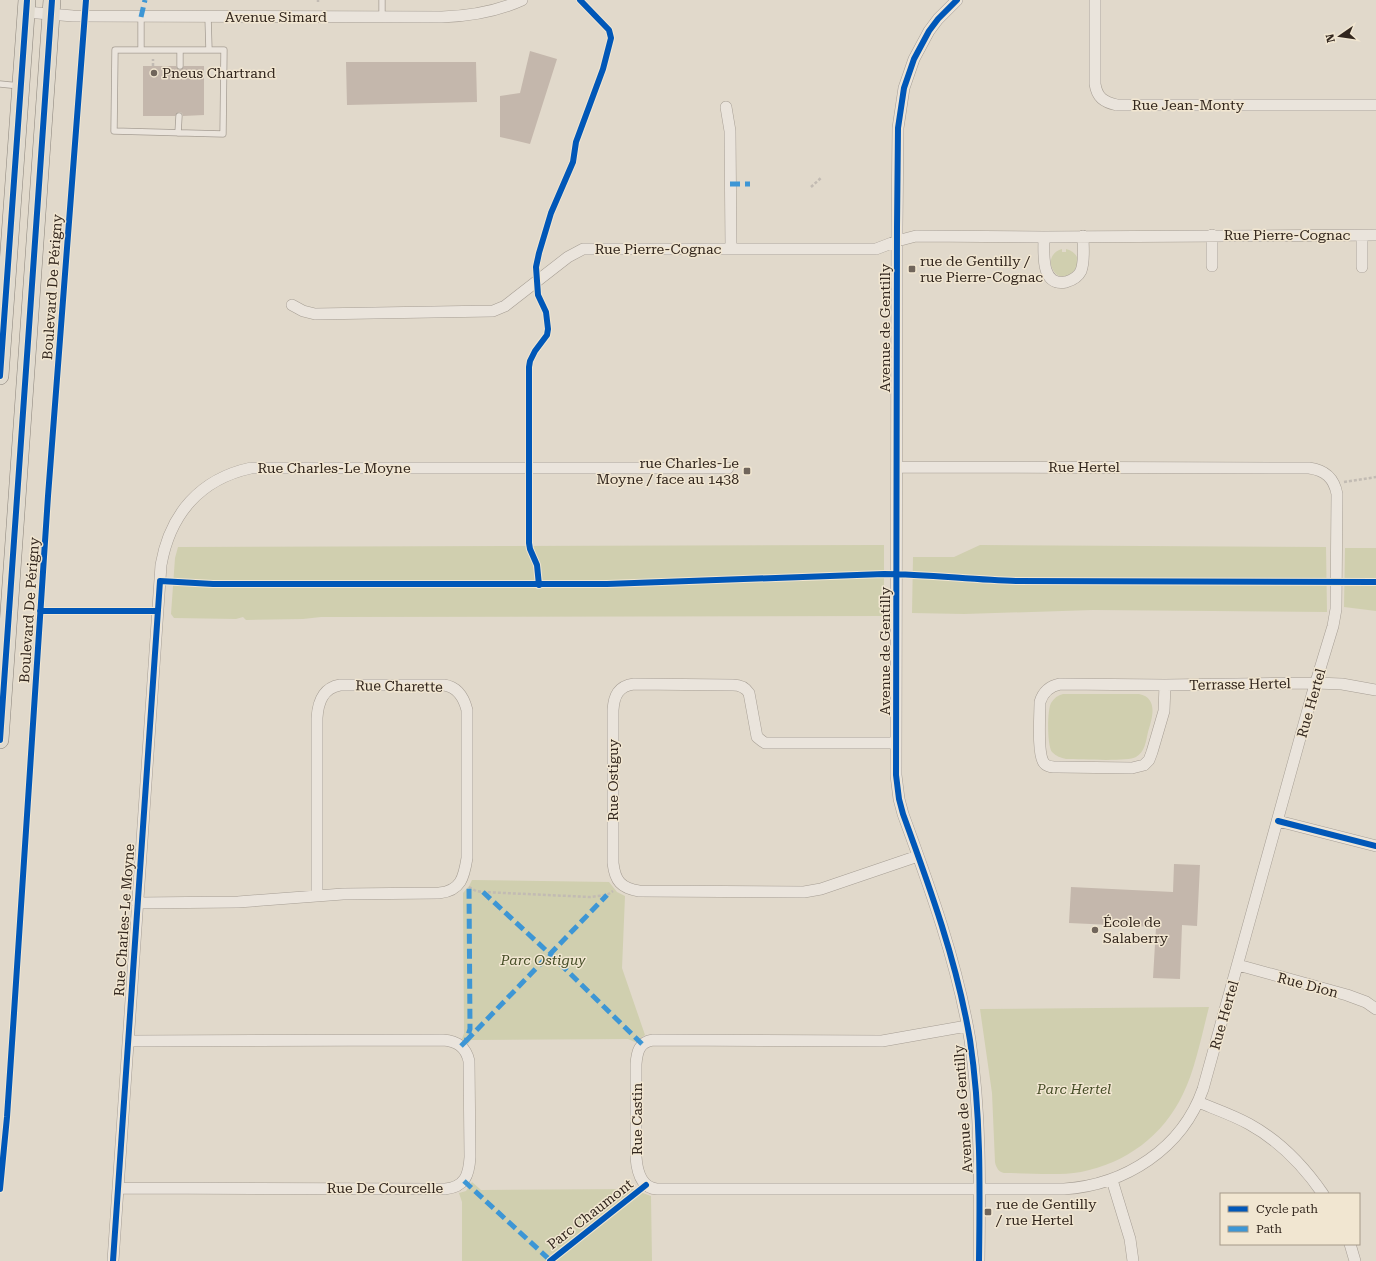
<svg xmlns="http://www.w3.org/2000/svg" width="1376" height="1261" viewBox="0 0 1376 1261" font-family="'Roboto Serif',serif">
<rect width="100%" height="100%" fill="#e1d9cb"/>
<path fill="#d0cfaf" d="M1062,249V252H1066V249C1095,257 1063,293 1052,268C1048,259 1054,251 1062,249Z
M884,545V616L321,617L303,619L246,620L243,617L236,619L174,618L171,614L175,558L178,547Z
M980,545L1326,547L1327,612L1093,610L964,614L912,613L913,557H954Z
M1345,548H1376V611L1344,607Z
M1139,694C1159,698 1152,719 1148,732C1146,741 1145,752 1136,757C1127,762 1079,759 1066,759C1061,758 1056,756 1052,752C1047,745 1047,711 1051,703C1054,698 1058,695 1063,694Z
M472,880L609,882L617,892L625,896L622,968L645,1035L635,1042L628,1039L471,1040L468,1044L462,1039L464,1033L463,893L469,886Z
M1209,1007C1202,1034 1195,1070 1183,1094C1163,1136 1126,1163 1081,1172C1057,1176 1029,1173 1004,1173C999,1172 996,1168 995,1162L992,1093L980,1009Z
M472,1182L481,1190L637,1189L643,1193L651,1196L652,1261H462V1202L459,1193L466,1191Z"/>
<path fill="#c4b7ac" d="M530,51L557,59L530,144L500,137V96L520,93Z
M346,62H476L477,102L347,105Z
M143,66H176L178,69L180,70L184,66H204V115L183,116L182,113L179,112L175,116H143Z
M1174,864L1200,865L1197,926L1182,925L1180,979L1153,978L1156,927L1069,923L1071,887L1173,892Z"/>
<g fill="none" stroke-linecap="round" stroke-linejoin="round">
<g stroke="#a69e94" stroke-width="7">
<path id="lane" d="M382,0V17
M141,17V50H209L208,17
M141,50H115L114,131L223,134L224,50H209
M180,66V50
M0,84L20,86
M178,133L179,116"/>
</g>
<g stroke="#a69e94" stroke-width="12">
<path id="street" d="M957,0L938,19L929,31L914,59L904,88L898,128L897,227L896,775L899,799L903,814C930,888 957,962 970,1040C981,1113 980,1187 979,1261
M1095,0V84C1097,97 1103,102 1117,105H1376
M26,12L73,16L442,17C471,16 496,12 522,0
M726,107L730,131L731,249
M1362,236V267
M1044,237C1044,252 1040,287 1066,282C1073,280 1078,277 1081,271C1085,260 1083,247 1083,236
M1212,266V235
M292,305L303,311L315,314L493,311L505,306L568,257L583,249H876L897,241L916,236L1044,237L1376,235
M897,467L1309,468C1325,470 1334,478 1337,494L1336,609L1333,626L1312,695L1203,1089C1182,1149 1125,1185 1064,1189H657C641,1188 637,1171 636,1157V1064C637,1052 639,1042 653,1040L882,1041L967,1026
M1165,685L1164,711L1152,752L1149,760L1144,765L1132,768L1058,767C1053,767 1047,767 1044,763C1037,754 1040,714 1040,702C1043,692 1050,686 1060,684L1165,685L1316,683L1342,684L1376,690
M896,743H765L762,741L757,737L749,693C745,687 740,685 733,685L634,684C618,686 614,696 613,710V863C615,881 621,888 639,891L804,892L821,889L918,856
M1278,821L1376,846
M137,903L238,902L343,894L439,893C461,891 464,877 467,858V710C464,698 458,687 444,685H340C323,688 318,702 317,718V896
M1238,965L1347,995L1366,1002L1376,1009
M1198,1102C1215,1109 1233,1115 1249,1124C1280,1141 1303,1165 1323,1194
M1112,1180L1130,1239L1133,1261
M119,1188L445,1189C465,1187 469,1175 470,1157L469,1061C466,1047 457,1041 443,1040L129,1041
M1350,1244L1355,1261
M113,1261L161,565C170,514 200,479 251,468H728"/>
</g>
<g stroke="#8b847b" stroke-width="18">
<path id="primary" d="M0,376L27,0
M0,740L52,0"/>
</g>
<path stroke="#c2bbb3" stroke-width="2.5" stroke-dasharray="3 2" stroke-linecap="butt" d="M318,0V2
M153,66V59
M811,187L822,177
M1344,482L1376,477
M469,887L476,891L483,892L590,897L607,895L613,891"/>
<use href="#lane" stroke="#eae4dc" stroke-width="5.5"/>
<use href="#street" stroke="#eae4dc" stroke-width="11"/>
<use href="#primary" stroke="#e0dace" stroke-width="17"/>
<path stroke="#3d96d5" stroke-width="5" stroke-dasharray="10 5" stroke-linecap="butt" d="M141,17L145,0
M730,184H750
M483,892L550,954L642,1044
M466,1041L607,895
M461,1046L466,1041L470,1029L469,886
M464,1181L551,1261"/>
<g stroke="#f1e6d1" stroke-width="8">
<path id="cycleway" d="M957,0L938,19L929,31L914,59L904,88L898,128L897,227L896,775L899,799L903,814C930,888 957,962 970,1040C981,1113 980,1187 979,1261
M0,376L27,0
M539,585L537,565L530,549L529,543V367L530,361L535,351L547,335L548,329L546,312L538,295L536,267L539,253L551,213L573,162L576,142L603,69L611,38L609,30L580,0
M40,611H158
M0,740L52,0
M1278,821L1376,846
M0,1189L7,1117L14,1013L48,496L86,0
M113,1261L160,581L213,584H607L884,574C928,574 972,580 1016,581L1376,582
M550,1261L646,1185"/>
</g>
<use href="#cycleway" stroke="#0057b8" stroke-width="6"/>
</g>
<g fill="#70655b" stroke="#f1e6d1" stroke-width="1.5">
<circle cx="154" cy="73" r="4"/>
<rect x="908" y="265" width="8" height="8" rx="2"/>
<rect x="743" y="467" width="8" height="8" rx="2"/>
<circle cx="1095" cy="930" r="4"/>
<rect x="984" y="1208" width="8" height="8" rx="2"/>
</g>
<g text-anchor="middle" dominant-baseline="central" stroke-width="3" stroke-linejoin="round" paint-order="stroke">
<g font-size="14" fill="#33271e" stroke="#f1e6d1">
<text x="276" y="17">Avenue Simard</text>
<text x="1188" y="105">Rue Jean-Monty</text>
<text x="1287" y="235">Rue Pierre-Cognac</text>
<text x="658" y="249">Rue Pierre-Cognac</text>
<text transform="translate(52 287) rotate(-86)">Boulevard De Périgny</text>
<text transform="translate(885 328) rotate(-90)">Avenue de Gentilly</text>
<text x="1084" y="467">Rue Hertel</text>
<text x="334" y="468">Rue Charles-Le Moyne</text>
<text transform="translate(29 610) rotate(-86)">Boulevard De Périgny</text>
<text transform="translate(885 651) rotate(-90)">Avenue de Gentilly</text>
<text transform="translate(1240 684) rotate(-1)">Terrasse Hertel</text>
<text transform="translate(399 686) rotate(1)">Rue Charette</text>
<text transform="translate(1311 703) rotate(-74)">Rue Hertel</text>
<text transform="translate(613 780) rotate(-90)">Rue Ostiguy</text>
<text transform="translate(124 920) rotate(-86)">Rue Charles-Le Moyne</text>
<text transform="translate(1308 985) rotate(15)">Rue Dion</text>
<text transform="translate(1224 1015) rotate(-74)">Rue Hertel</text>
<text transform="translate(963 1109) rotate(-94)">Avenue de Gentilly</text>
<text transform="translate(637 1119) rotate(-90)">Rue Castin</text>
<text x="385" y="1188">Rue De Courcelle</text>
<text transform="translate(590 1214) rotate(-38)">Parc Chaumont</text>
</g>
<g font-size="14" fill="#33271e" stroke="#f1e6d1" text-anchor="start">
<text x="162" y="73">Pneus Chartrand</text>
<text x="920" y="261">rue de Gentilly /<tspan x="920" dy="16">rue Pierre-Cognac</tspan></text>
<text x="739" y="463" text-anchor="end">rue Charles-Le<tspan x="739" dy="16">Moyne / face au 1438</tspan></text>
<text x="1103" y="922">École de<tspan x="1103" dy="16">Salaberry</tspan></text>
<text x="996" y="1204">rue de Gentilly<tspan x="996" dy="16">/ rue Hertel</tspan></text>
</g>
<g font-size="14" font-style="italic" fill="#464d27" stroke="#f1e6d1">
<text x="543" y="960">Parc Ostiguy</text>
<text x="1074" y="1089">Parc Hertel</text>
</g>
</g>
<rect x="1220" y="1193" width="140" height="52" fill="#f1e6d1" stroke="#a59a89"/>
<rect x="1228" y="1206" width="20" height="6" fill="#0057b8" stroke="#a59a89"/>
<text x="1256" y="1213" font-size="12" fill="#33271e">Cycle path</text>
<rect x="1228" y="1226" width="20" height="6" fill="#3d96d5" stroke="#a59a89"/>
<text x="1256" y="1233" font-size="12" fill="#33271e">Path</text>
<g transform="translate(1340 36) rotate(257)" stroke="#f1e6d1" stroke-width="3" paint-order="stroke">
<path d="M0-3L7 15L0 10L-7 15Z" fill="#33271e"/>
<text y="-6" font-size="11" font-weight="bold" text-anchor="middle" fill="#33271e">N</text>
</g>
</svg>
